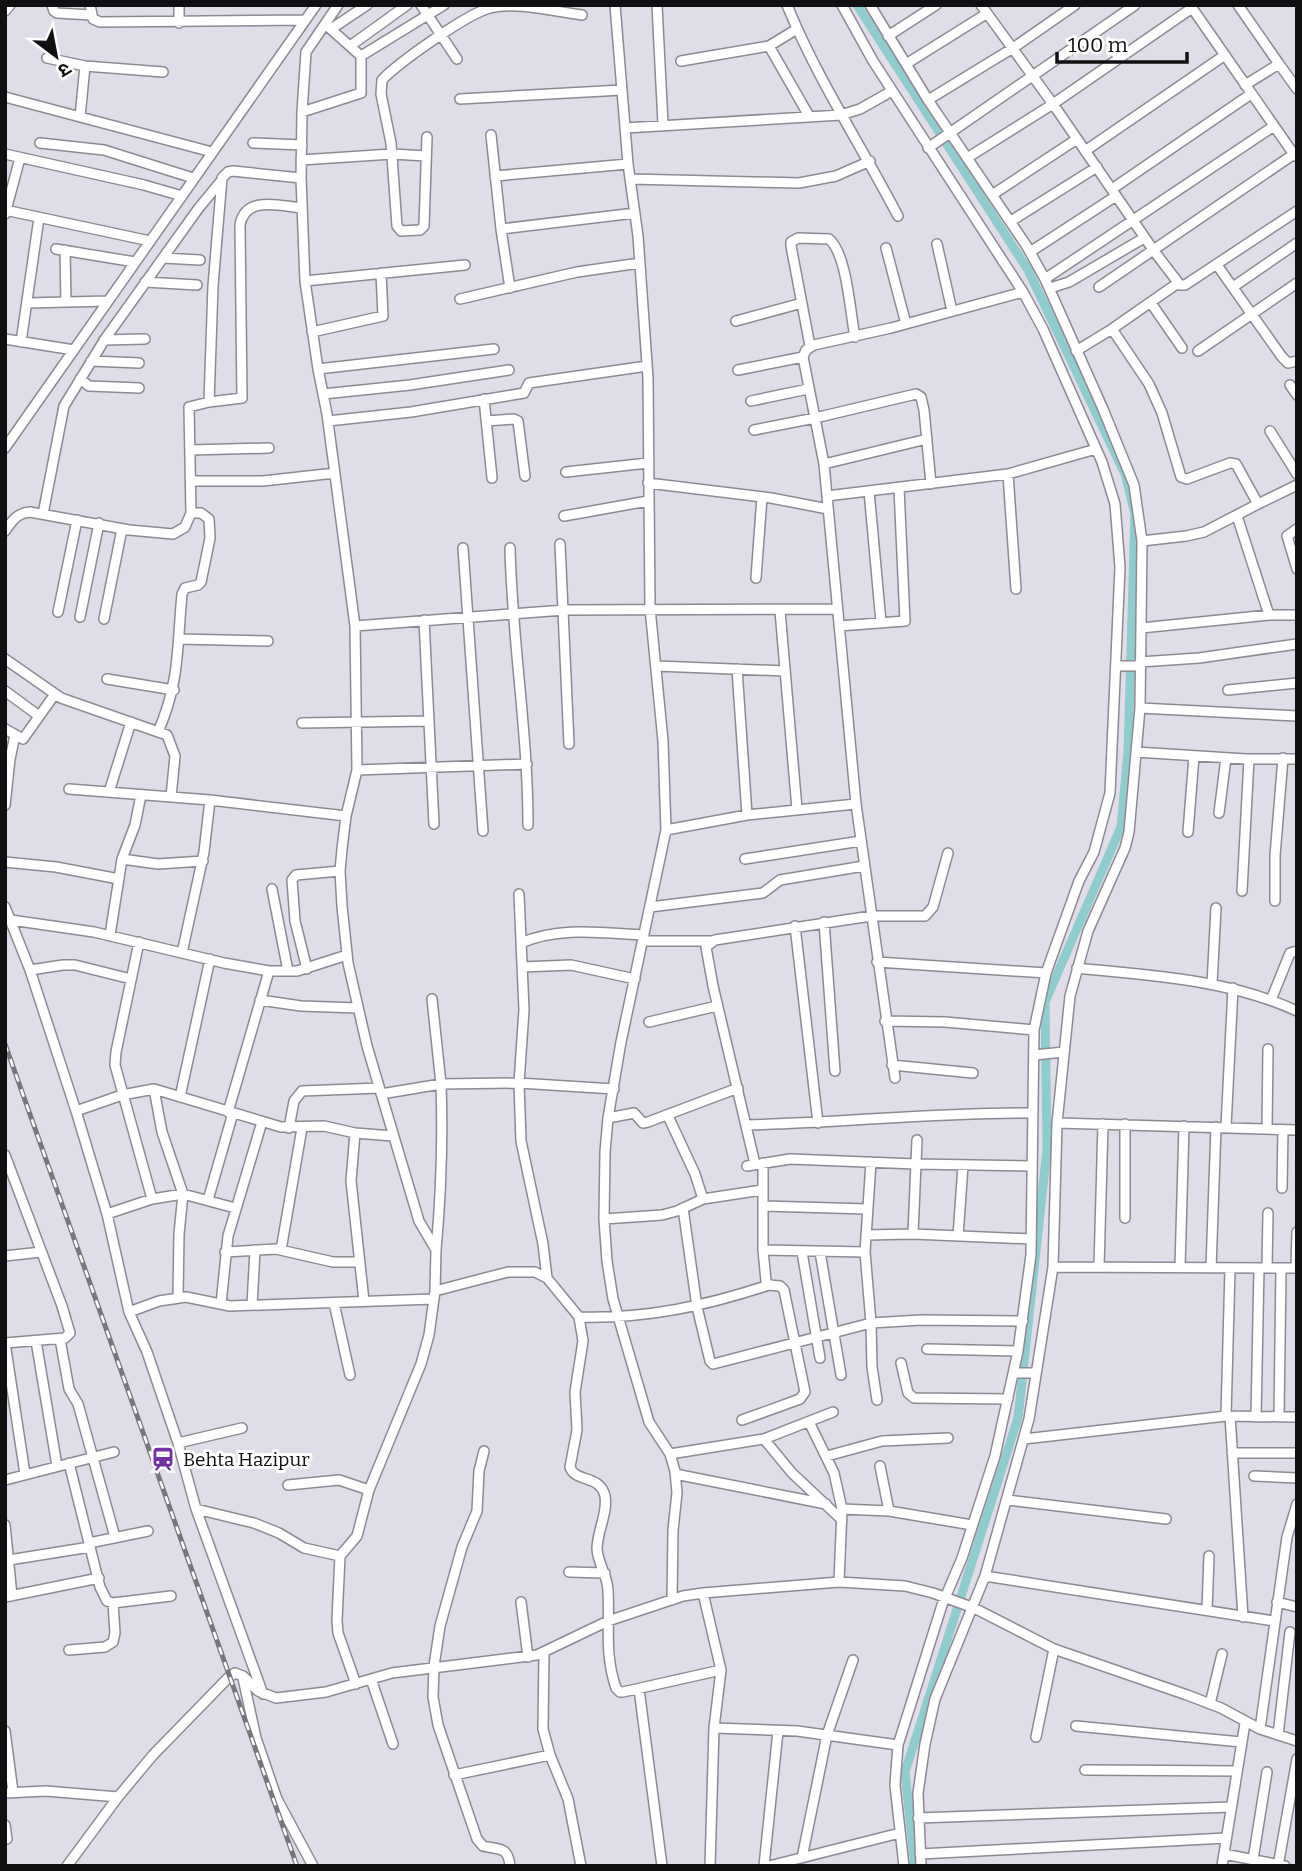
<svg xmlns="http://www.w3.org/2000/svg" width="1302" height="1871" viewBox="0 0 1302 1871" font-family="Bitter,'Noto Sans Devanagari',serif">
<rect width="100%" height="100%" fill="#e1dde8"/>
<g fill="none" stroke-linecap="round" stroke-linejoin="round">
<path stroke="#8eccce" stroke-width="9" d="M857,5L1028,270L1125,474L1135,514L1128,752L1121,827L1045,1002L1047,1149L1018,1418L905,1772L915,1866"/>
<g stroke="#8d8993" stroke-width="12">
<path id="minor" d="M52,5L54,11L57,13L91,15
M90,5L93,19L100,22L305,20
M179,5V23
M338,5L306,52L302,112L301,178L305,281L318,369L327,414L355,626L357,770L346,816L342,849L340,871L342,906L348,963L367,1046L419,1221L436,1250L435,1291L429,1335L421,1364L369,1490L357,1536L340,1556L337,1620L338,1633L356,1684
M421,5L457,59
M615,5L628,164L638,236L648,378L650,608L663,741L666,830L621,1042L608,1118L605,1152L604,1219L607,1261L613,1299L649,1422L670,1454L675,1471L677,1493L673,1530L672,1600
M657,5L663,124
M787,5C817,79 861,145 898,216
M842,5L873,61L1023,292L1043,329L1102,462L1115,504L1120,567L1110,793L1094,852L1079,881L1046,973L1034,1030L1031,1255L1018,1351L995,1456L962,1558L942,1605L898,1745L895,1785L904,1866
M870,5L928,100L1026,245L1045,279L1103,409L1134,485L1142,541L1140,708L1129,832L1125,848L1088,931L1070,996L1057,1123L1053,1267L1029,1419L985,1576L935,1699L925,1744L918,1793L921,1866
M981,5L1053,104L1154,251L1180,285H1185L1297,211
M1190,5L1295,156
M1238,5L1279,64L1245,85
M5,11L10,5
M325,24L361,56L444,5
M331,29L367,5
M888,36L936,5
M350,46L407,5
M769,46L809,116
M47,58L85,66L163,72
M681,61L769,46L797,29
M906,64L986,14
M1279,64L1297,89
M5,97L212,152
M460,99L622,90
M928,100L1013,48L1075,5
M302,112L361,93V56
M80,117L85,66
M625,128L841,115L860,109L892,91
M491,135L501,229L510,288
M427,137L424,226L420,230L401,231L397,226L391,143L381,94L382,80C398,63 468,13 490,8C516,1 556,12 582,15
M40,143L104,150L193,178
M253,143L302,145
M928,148L1135,5
M1085,151L1225,55
M5,154L144,185L182,196
M967,158L1053,104L1192,8
M301,160L392,154L426,156
M495,176L628,164
M630,179L799,183L836,176L870,161
M1112,189L1251,94
M992,195L1077,139
M5,210L150,241
M5,214L20,158
M1011,221L1097,167
M501,229L635,213
M937,244L952,311
M886,248L906,324
M56,249L135,262
M65,250L66,302
M1030,252L1116,196
M163,258L200,260
M1217,265L1282,357L1288,363L1297,361
M1045,279L1274,126
M305,281L465,265
M145,282L197,285
M1099,287L1294,154
M1233,287L1297,243
M1050,288L1069,282L1144,238
M460,299L577,272L640,263
M27,303L108,301
M1151,303L1182,348
M736,321L802,303
M1112,329L1149,384L1162,413L1181,477L1187,479L1230,463L1236,464L1258,504L1204,532L1186,536L1142,541
M312,332L383,316L381,273
M5,339L74,350
M104,340L145,339
M21,342L39,218
M810,346L791,246V242L798,238L829,239C847,254 850,312 855,337
M1076,351L1112,329L1178,283
M1198,351L1297,283
M91,361L139,363
M318,369L494,349
M738,370L803,357
M80,379L89,386L139,388
M1290,385L1297,395
M323,394L410,385L509,370
M484,399L492,478
M751,401L808,389
M209,402L242,398L240,225C245,195 280,206 302,208
M328,421L411,412L524,393L529,383L647,366
M487,421L514,419L518,421L525,476
M754,430L815,418L916,394L921,397L924,410L931,484
M1270,431L1297,474
M5,448L316,5
M190,450L269,448
M824,464L927,439
M566,472L648,463
M1008,474L1016,589
M191,481H263L335,473
M648,483L771,498L828,509
M869,491L881,622
M827,496L1008,474L1096,449
M1258,504L1297,485
M43,514L64,406L105,339L198,209L221,181
M564,516L648,501
M1237,516L1269,615
M1297,529L1287,536L1297,569
M5,531C12,521 17,513 30,512L129,530L173,534L185,527L191,513L189,407L209,402L213,286L222,178L228,172L233,171L301,178
M560,544L569,744
M463,548L483,831
M510,548C512,640 528,732 528,825
M756,578L762,497
M780,611L797,809
M58,612L77,520
M80,617L99,523
M104,619L122,529
M424,620L434,824
M355,626L564,610L837,609
M839,626L905,621L899,488
M1141,628L1269,615H1297
M179,639L268,641
M5,659L61,698L167,735L175,756L171,797
M1140,662L1199,658L1297,644
M656,666L785,671
M1116,666H1140
M737,669L747,815
M107,679L174,690
M1228,690L1297,683
M5,691L39,716
M1140,708L1297,716
M302,723L429,721
M5,729L23,739L55,694
M158,732C180,682 177,646 182,594L185,588L198,585L201,582L210,538L209,519L201,513H191
M1136,752L1246,759H1297
M357,770L527,764
M69,789L210,800L346,816
M109,792L131,722
M5,805L10,759L15,735
M1219,813L1226,758
M666,830L747,815L856,804
M1188,832L1194,756
M122,859L158,864L203,861
M745,859L861,841
M5,862L56,867L119,879
M272,889L288,971
M1242,891L1249,759
M519,894L524,1010L519,1083L521,1141L543,1244L547,1278
M1275,901V856L1283,758
M5,907L30,970L76,1111L107,1214L129,1312L147,1352L178,1443L196,1509L263,1694
M650,907L763,893L780,880L864,866
M11,920L94,932L224,963L269,971H297L347,955
M824,922L835,1071
M795,926L818,1123
M110,935L122,859L135,825L141,795
M643,941H712
M139,942L116,1052L115,1065L152,1199
M521,943C559,926 603,933 644,935
M182,953L204,852L210,800
M877,962L1046,973
M522,967L571,965L635,979
M1077,968C1152,976 1228,979 1297,1011
M307,969L295,921L292,880L296,875L340,871
M30,970L63,965H75L131,979
M1212,984L1216,908
M260,1000L301,1006L358,1008
M1271,1000L1290,953L1297,951
M885,1021L945,1022L1034,1030
M649,1022L717,1006
M1034,1055L1064,1052
M892,1065L973,1073
M895,1078L856,804L824,464L803,357L806,350L814,345L891,328L1023,292
M154,1089L162,1132L183,1194L179,1234L178,1298
M381,1094L441,1084L432,999
M180,1097L210,959
M76,1111L122,1095L154,1089L281,1127L324,1126L355,1133L393,1136
M228,1112L269,971
M668,1116L695,1174L703,1199
M608,1118L634,1113L643,1123L648,1122L738,1088
M1057,1123L1297,1130
M1125,1124V1218
M746,1125C842,1123 937,1112 1032,1113
M1226,1127L1233,988
M289,1128L294,1101L302,1091L379,1088
M1267,1129L1268,1049
M355,1133L351,1181L364,1301
M5,1155L62,1306L70,1333L65,1338L5,1343
M871,1162L865,1252L871,1323L872,1367L877,1400
M755,1164L713,986L706,947L715,940L871,916H925L933,907L948,853
M747,1166L790,1159L916,1164L1032,1166
M1282,1188L1283,1130
M208,1200L233,1113
M764,1206L867,1209
M683,1208L697,1307L710,1361L713,1364L871,1323L921,1320L1023,1321
M107,1214L152,1199L183,1194L235,1208
M604,1219L662,1215L677,1211L703,1199L762,1190
M913,1234L917,1140
M866,1235L913,1234L1031,1239
M958,1236L963,1166
M281,1250L302,1128
M436,1250C441,1195 443,1140 441,1084L519,1083L614,1089
M763,1250L865,1252
M225,1252L276,1249L333,1262H360
M802,1252L820,1358
M820,1252L841,1375
M5,1256L41,1252
M1053,1267L1297,1268
M1099,1267L1103,1124
M1180,1267L1184,1126
M1211,1268L1216,1127
M1267,1268L1268,1213
M1296,1268L1297,1232
M435,1291L508,1272H535L547,1278L579,1317L583,1341L575,1392L577,1430L570,1467C575,1483 600,1474 605,1496C608,1514 597,1531 597,1549C598,1564 608,1576 608,1591C610,1626 604,1653 616,1688L620,1692H623L721,1670
M334,1303L350,1375
M221,1304L228,1236L262,1122
M252,1305L255,1250
M129,1312L159,1301L186,1297L230,1306L434,1299
M579,1317C646,1319 705,1306 769,1285
M60,1339L69,1389L78,1404L115,1537
M36,1341L57,1466
M5,1343L25,1474
M927,1349L1018,1351
M901,1363L908,1393L914,1398L1008,1399
M1014,1373H1036
M1226,1416L1230,1269
M1230,1416L1243,1617
M1256,1417L1259,1268
M1279,1417L1281,1268
M742,1420L800,1399L805,1392L784,1290L780,1286L769,1285L766,1281L763,1250V1163
M809,1422L834,1473L842,1509L839,1582
M764,1439L792,1473L842,1520
M1024,1439L1226,1416L1297,1417
M178,1443L242,1428
M484,1451L479,1471L477,1511L462,1547L440,1626L434,1666L433,1697L438,1725L477,1839L483,1846C499,1850 508,1846 510,1866
M1232,1453H1297
M670,1454L764,1439L833,1412
M827,1456L882,1441L948,1438
M69,1463L100,1587L107,1601L113,1603L171,1596
M880,1466L889,1511
M675,1474L826,1504
M1254,1476L1297,1478
M5,1480L114,1452
M288,1485L339,1480L369,1490
M1008,1500L1166,1519
M196,1509L254,1523L279,1533L304,1548L340,1556
M842,1509L889,1511L972,1525
M5,1525L12,1596
M89,1543L148,1531
M9,1560L90,1547
M569,1572L605,1573
M985,1576L1274,1621
M703,1593L721,1670L714,1728L710,1866
M5,1597L99,1578
M521,1602L528,1657
M1277,1602L1297,1607
M1207,1610L1209,1556
M69,1650L105,1647L113,1642L115,1633L113,1603
M544,1652L543,1729L550,1755L568,1799L581,1866
M243,1678L256,1738L277,1799L313,1866
M371,1679L393,1744
M639,1689L662,1866
M1210,1704L1222,1654
M1076,1726L1241,1742
M714,1728L797,1731L898,1745
M1260,1729L1287,1537L1297,1504
M5,1731L13,1792
M1278,1735L1290,1632
M1036,1737L1054,1649
M1085,1770L1236,1771
M454,1775L550,1755
M5,1793L46,1791L118,1797
M918,1818L1231,1807
M5,1825L7,1839
M920,1854L1226,1838
M1224,1854L1285,1866
M802,1858L827,1735L853,1660
M67,1866L118,1797L153,1755L228,1678L235,1673L243,1676L258,1691L276,1698L326,1692L392,1673L537,1655L608,1621L683,1596L703,1593L839,1582L905,1586L933,1593L974,1608L1054,1649L1187,1695L1221,1708L1260,1729L1297,1741
M764,1866L778,1731
M769,1866L900,1833
M1222,1866L1245,1723
M1252,1866L1267,1772
M1278,1866L1297,1759"/>
</g>
<use href="#minor" stroke="#fff" stroke-width="9"/>
<g stroke="#78767d" stroke-width="5">
<path id="rail" d="M5,1044L297,1866"/>
</g>
<use href="#rail" stroke="#fff" stroke-width="2.5" stroke-dasharray="8" stroke-linecap="butt"/>
</g>
<defs>
<g id="station-bare" transform="scale(1.89)"><path d="M-3-6H3Q5-6 5-4V2Q5 4 3 4L4.5 6H3L1.5 4h-3L-3 6H-4.5L-3 4Q-5 4-5 2V-4Q-5-6-3-6ZM-3.5-4v3h7v-3ZM-3.5 1v1.5H-2V1ZM2 1v1.5H3.5V1Z" fill="#7431a6" stroke="#fff" stroke-width="2.5" paint-order="stroke"/></g>
</defs>
<g fill-rule="evenodd">
<use href="#station-bare" x="163" y="1459"/>
</g>
<g text-anchor="middle" dominant-baseline="central" stroke-width="6" stroke-linejoin="round" paint-order="stroke">
<g font-size="19" fill="#100f12" stroke="#fff" text-anchor="start">
<text x="183" y="1459">Behta Hazipur</text>
</g>
</g>
<rect width="1302" height="1871" fill="none" stroke="#100f12" stroke-width="14"/>
<g transform="translate(56 56) rotate(148)" stroke="#ffffff" stroke-width="5" paint-order="stroke">
<path d="M0-5L12 26L0 18L-12 26Z" fill="#100f12"/>
<text y="-10" font-size="19" font-weight="bold" text-anchor="middle" fill="#100f12">उ</text>
</g>
<path d="M1057 52v10h130v-10" fill="none" stroke="#100f12" stroke-width="3.5"/>
<text x="1068" y="52" font-size="21" fill="#100f12" stroke="#ffffff" stroke-width="5" paint-order="stroke">100 m</text>
</svg>
